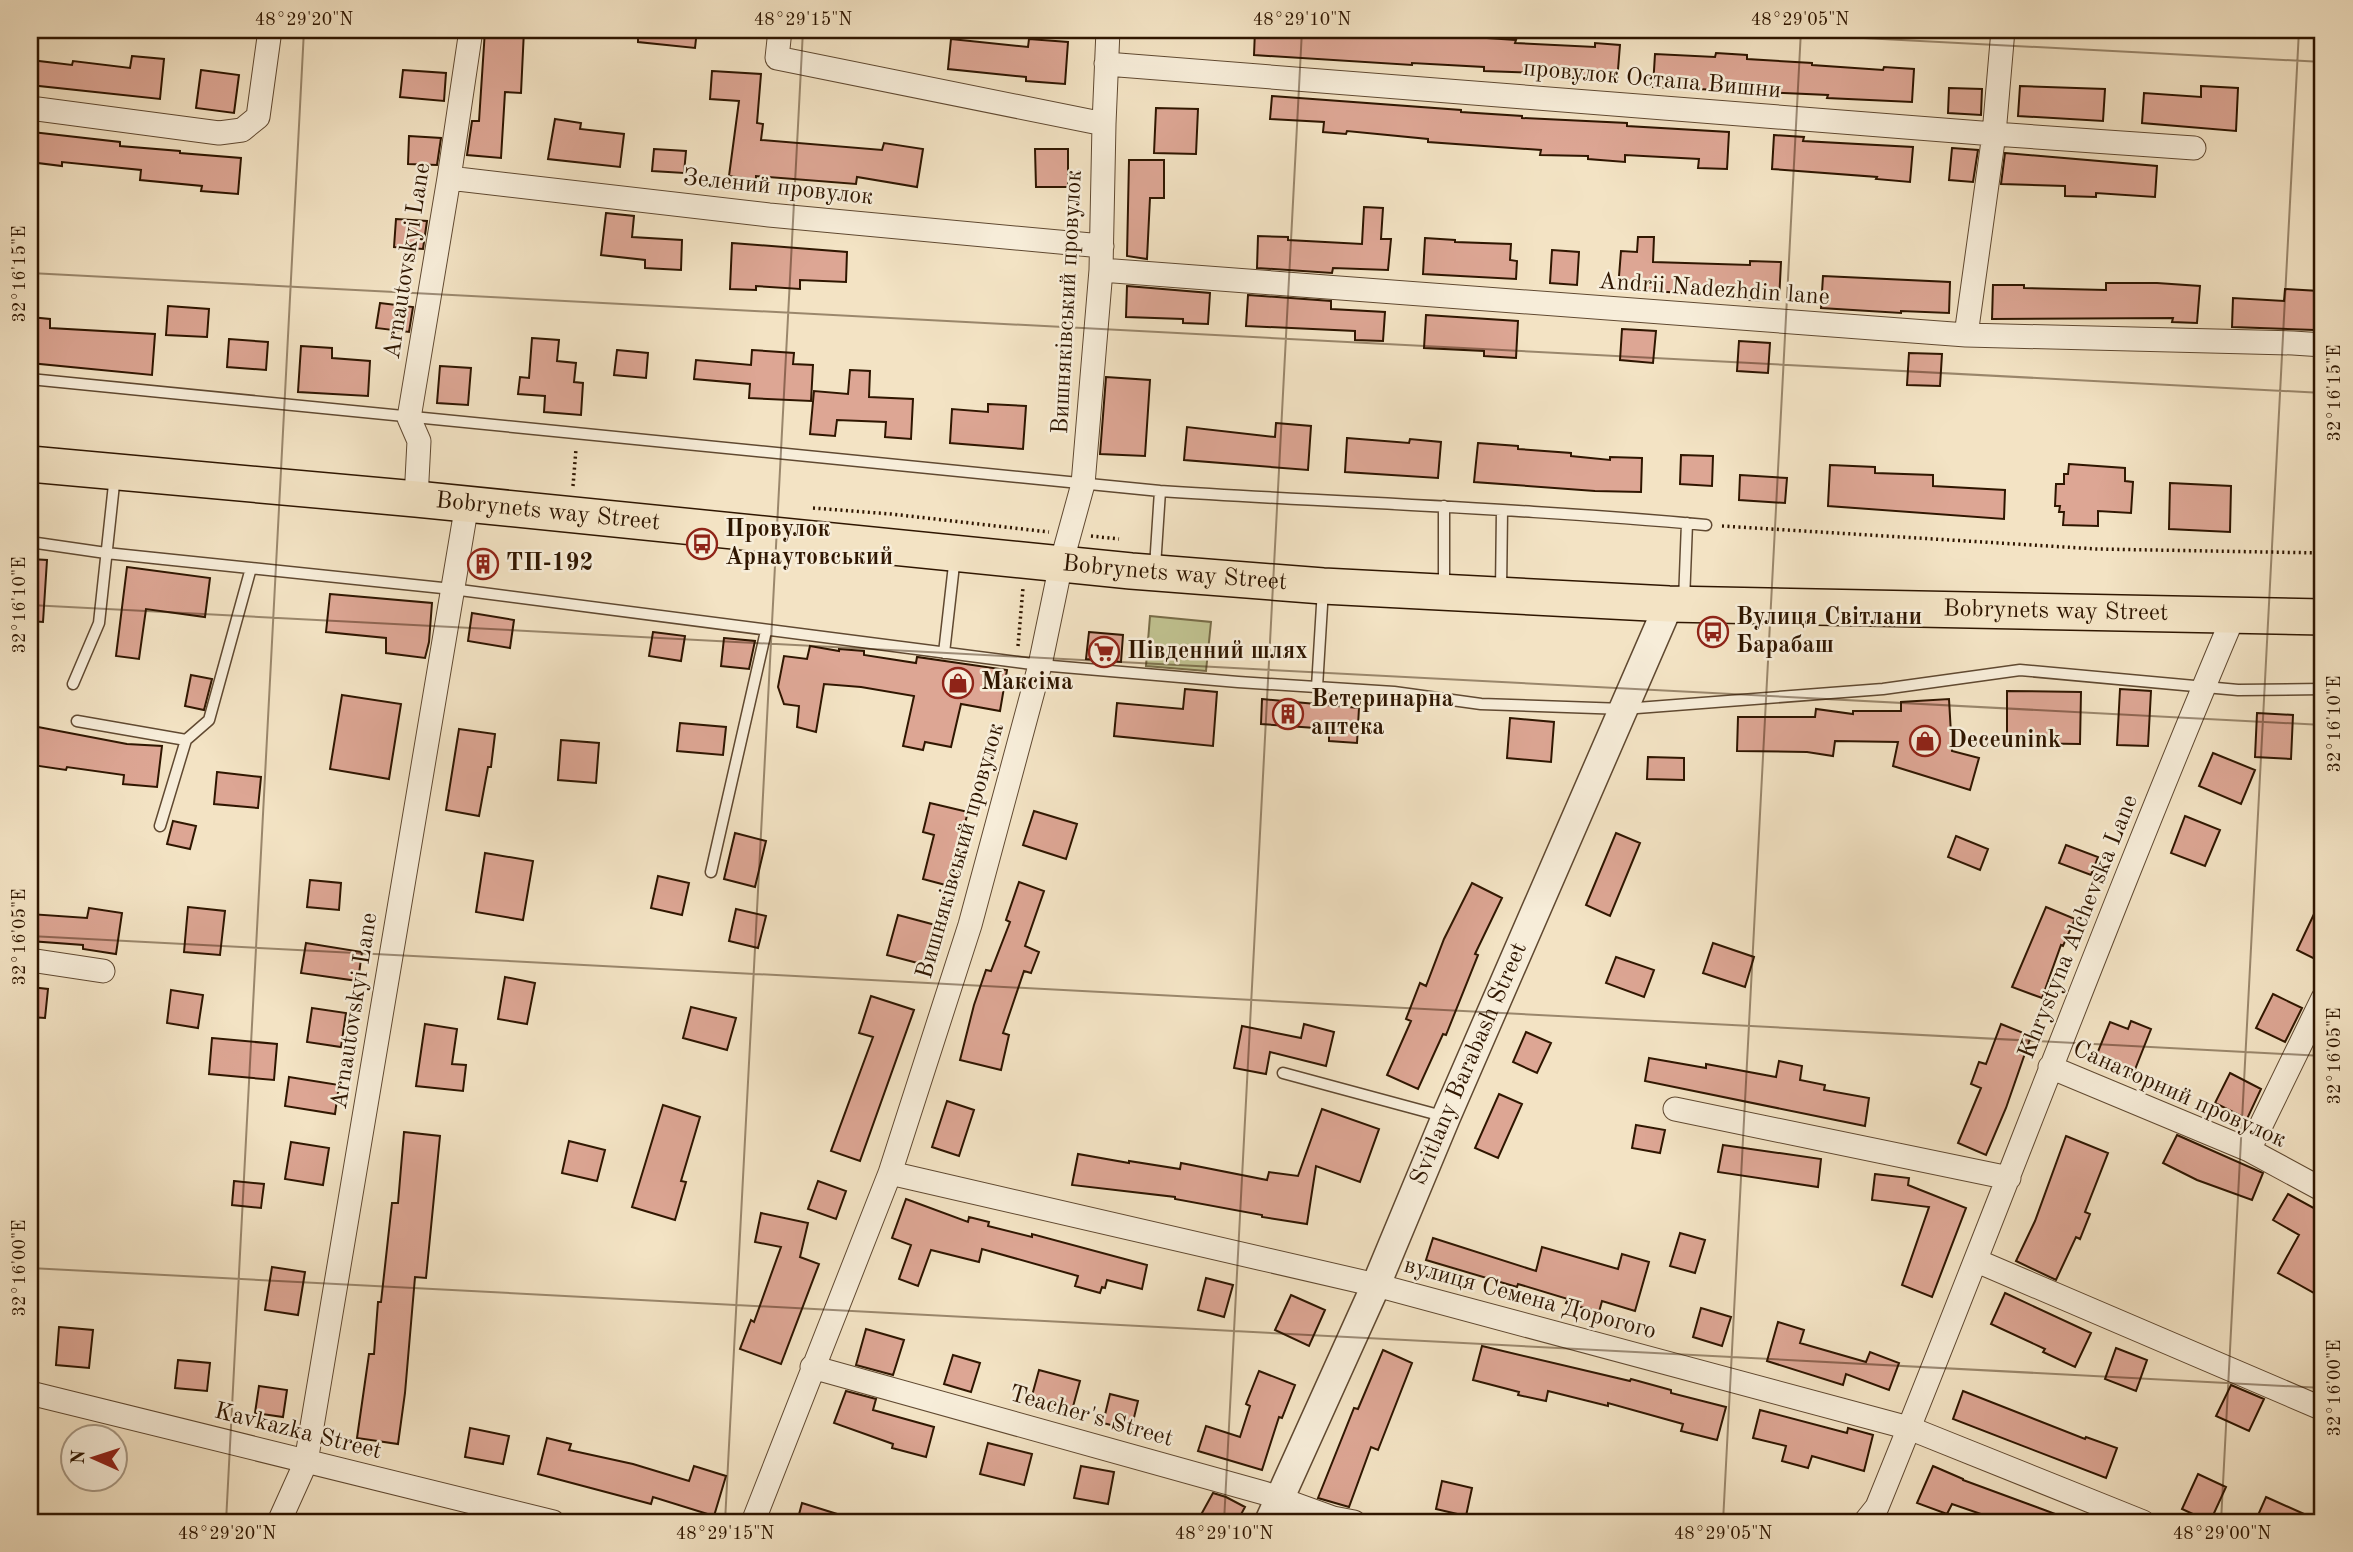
<svg xmlns="http://www.w3.org/2000/svg" width="2353" height="1552" viewBox="0 0 2353 1552" font-family="'Old Standard TT',serif">
<rect width="100%" height="100%" fill="#f3e3c4"/>
<filter id="stains"><feTurbulence type="fractalNoise" baseFrequency=".00286" numOctaves="4"/><feColorMatrix values="0 0 0 0 .2 0 0 0 0 .09 0 0 0 0 .02 0 0 0 .5 -.17"/></filter>
<radialGradient id="worn" r=".72"><stop offset=".6" stop-color="#630" stop-opacity="0"/><stop offset="1" stop-color="#630" stop-opacity=".3"/></radialGradient>
<path fill="#c0c290" stroke="#786c48" stroke-width="2" d="M1150,616L1211,622L1206,671L1146,666Z"/>
<path fill="#dda694" stroke="#2f1600" stroke-width="2" d="M485,30H524L521,93L505,92L501,158L467,155L472,121H479Z
M638,30H697L695,48L638,42Z
M1255,30H1355V33L1428,38V34L1516,40L1515,43L1595,47V43L1620,45L1617,82L1541,75V73L1484,71V67L1412,63V65L1254,55Z
M951,39L1028,47L1029,39L1068,42L1065,84L1026,81V77L948,69Z
M1716,53L1747,55V59L1812,63V65L1883,70L1884,67L1914,69L1912,102L1827,98L1828,95L1653,87L1655,54L1715,57Z
M132,56L164,59L160,99L30,85V60L72,65L73,61L130,68Z
M201,70L239,75L234,113L196,108Z
M403,70L446,73L444,101L400,97Z
M712,71L761,74L757,123L763,124L761,140L882,150L884,143L923,149L917,187L857,177L856,184L756,176V180L729,176L739,101L710,99Z
M2020,86L2105,89L2103,121L2018,116Z
M2201,86L2238,88L2236,131L2142,123L2144,93L2201,97Z
M1949,88L1982,89L1981,115L1948,113Z
M1272,96L1461,110V112L1522,116V118L1627,123V126L1729,132L1727,169L1698,168L1699,159L1625,155V162L1588,159V156L1540,155L1541,150L1428,142V139L1347,131L1346,134L1323,132L1324,122L1270,119Z
M1156,108L1198,109L1196,154L1154,153Z
M555,119L581,123L580,129L624,134L620,167L548,159Z
M32,132L120,142V146L180,151V153L241,158L238,194L201,191L202,186L140,180L141,170L62,162V166L30,162Z
M1774,135L1804,137L1803,141L1913,147L1910,182L1876,179L1877,177L1772,169Z
M409,136L441,138L437,165L408,164Z
M1952,148L1978,150L1973,182L1949,180Z
M654,149L686,151L684,173L652,171Z
M1035,149H1068V187H1036Z
M2005,153L2157,166L2155,197L2096,193V197L2065,196V186L2001,184Z
M1129,160H1164V198H1150L1147,259L1127,256Z
M1364,207L1383,208L1381,239H1391L1388,270L1333,268L1332,273L1257,268L1258,236L1288,237V240L1362,244Z
M606,213L634,216L632,237L682,240L681,270L645,268V260L601,255Z
M396,219L427,221L423,249L394,247Z
M1638,237H1654L1653,262L1750,265V261L1781,262L1779,301L1749,300V297L1618,289L1621,251L1637,252Z
M1425,238L1455,240V242L1511,244L1510,260L1517,261L1516,279L1423,274Z
M732,243L847,252L846,282L800,280V289L756,286V290L730,289Z
M1552,250L1579,252L1577,285L1550,283Z
M1823,276L1950,282L1949,313L1901,311V313L1821,308Z
M2106,283H2157L2200,286L2197,323L2172,322L2173,318L1992,319L1993,285H2024V288L2106,290Z
M1127,286L1210,293L1208,324L1183,323V319L1126,317Z
M2285,289L2319,291L2315,330L2232,327L2233,298L2284,301Z
M1248,295L1331,301V309L1385,312L1383,341L1355,340V331L1246,326Z
M380,303L413,307L409,332L376,328Z
M168,306L209,309L207,337L166,335Z
M1426,315L1518,321L1516,358L1484,356V351L1424,348Z
M30,317L50,319V328L155,334L152,375L30,363Z
M1622,329L1656,331L1653,363L1620,360Z
M532,338L559,340L557,361L576,363L574,382L583,383L581,415L544,412L545,396L518,394L520,377L529,378Z
M229,339L268,342L266,370L227,367Z
M1739,341L1770,343L1768,373L1737,371Z
M301,346L332,348V358L370,361L368,396L298,392Z
M617,350L648,353L646,378L614,375Z
M752,350L794,353L793,364L813,365L811,401L749,398L750,384L694,379L696,360L751,365Z
M1909,353L1942,354L1940,386L1907,385Z
M440,366L471,368L468,405L437,403Z
M850,370L870,371L869,397L913,399L911,439L885,437L886,422L837,420L835,436L810,434L814,391L848,394Z
M1106,377L1150,380L1145,456L1100,454Z
M988,404L1026,406L1023,449L950,443L952,409L988,412Z
M1276,423L1311,426L1308,470L1184,460L1187,427L1275,437Z
M1347,438L1409,443L1410,439L1441,442L1438,478L1345,472Z
M1478,443L1518,446V449L1571,453V456L1610,460V457L1642,458L1641,492L1595,491L1474,482Z
M1681,455L1713,456L1712,486L1680,484Z
M2069,464L2125,468V481L2133,482L2131,513L2098,511V526L2063,525L2064,512H2059L2060,506H2055L2056,484H2064V474H2068Z
M1830,465L1875,467V473L1933,475V486L2005,490L2004,519L1828,506Z
M1740,475L1787,478L1785,503L1739,500Z
M2170,483L2231,486L2230,532L2169,529Z
M30,559L47,560L43,622L30,621Z
M127,567L210,578L205,617L146,609L139,659L116,656Z
M330,594L432,603L429,642L425,658L386,653V638L326,632Z
M472,613L514,620L510,648L468,641Z
M653,632L685,636L681,661L649,656Z
M1089,632L1123,635L1121,662L1086,659Z
M724,638L755,641L749,669L721,666Z
M810,646L839,651V649L864,651V655L916,663L917,657L1007,670L1000,711L961,704L951,747L925,742L923,750L903,746L914,696L861,687L824,684L816,732L797,727L799,706L784,704L778,687L784,656L807,659Z
M191,675L212,679L204,710L185,706Z
M1185,689L1217,692L1213,746L1114,736L1117,703L1183,709Z
M2120,689L2151,691L2148,746L2117,745Z
M2007,691L2081,692L2080,744L2007,743Z
M342,695L401,704L389,779L330,769Z
M1262,699L1359,708L1357,743L1329,741V729L1261,724Z
M1949,699L1952,751L1979,758L1970,790L1893,766L1898,742L1835,741L1833,756L1807,752L1737,751L1738,717H1815L1816,709L1853,714V711H1901V702Z
M2257,713L2293,715L2291,759L2255,757Z
M1510,718L1554,722L1551,762L1507,758Z
M680,723L726,727L723,755L677,751Z
M38,727L127,744L162,746L157,787L123,784L124,775L67,767L66,770L32,765Z
M459,729L495,734L491,767H488L479,816L446,810Z
M561,740L599,743L596,783L558,780Z
M2213,753L2255,770L2241,804L2199,786Z
M1648,757L1684,758V780L1647,779Z
M217,772L261,777L258,808L214,804Z
M930,803L968,812L954,864L958,865L953,887L923,879L934,835L923,832Z
M1034,811L1077,824L1066,859L1023,845Z
M2185,816L2220,830L2205,866L2171,853Z
M173,821L196,826L190,849L167,844Z
M735,833L766,841L755,887L724,879Z
M1616,833L1640,843L1610,916L1586,905Z
M1956,836L1988,849L1980,870L1948,857Z
M2066,845L2098,857L2091,875L2059,863Z
M485,853L533,861L523,920L476,912Z
M658,876L689,883L682,915L651,908Z
M310,880L341,883L339,910L307,907Z
M1019,882L1044,891L1025,946L1039,952L1031,973L1024,971L1003,1033L1009,1035L1001,1070L960,1060L974,1005L986,970L991,971L1010,922L1006,920Z
M1472,883L1502,898L1475,954L1478,955L1446,1035L1443,1034L1418,1089L1387,1075L1411,1021L1406,1019L1420,983L1426,986L1444,939Z
M2323,895V963L2297,950Z
M188,907L225,911L220,955L184,952Z
M2046,907L2075,919L2063,946L2061,945L2042,998L2012,987Z
M89,908L122,913L116,954L83,949V945L30,941V914L87,918Z
M736,909L766,916L758,948L729,941Z
M898,915L943,927L933,967L887,955Z
M306,943L362,952L358,981L301,973Z
M1713,943L1754,957L1745,987L1703,973Z
M1616,957L1654,970L1644,997L1606,983Z
M505,977L535,983L527,1024L498,1019Z
M30,987L48,989L45,1018L30,1017Z
M171,990L203,995L198,1028L167,1023Z
M2273,994L2302,1008L2285,1042L2256,1028Z
M871,996L914,1010L860,1161L831,1151L873,1037L859,1033Z
M691,1007L736,1018L727,1050L683,1038Z
M312,1008L346,1013L341,1047L307,1042Z
M2131,1021L2151,1029L2132,1077L2114,1070L2117,1063L2097,1054L2110,1022L2128,1029Z
M425,1024L457,1029L452,1064L466,1065L463,1091L416,1086Z
M1304,1024L1334,1032L1326,1066L1270,1052L1266,1074L1234,1068L1242,1026L1301,1038Z
M2001,1024L2031,1036L2006,1108L1986,1155L1958,1143L1981,1088L1971,1084L1979,1062L1986,1064Z
M1526,1032L1551,1043L1537,1073L1513,1062Z
M212,1038L277,1044L274,1080L209,1074Z
M1649,1058L1706,1068V1064L1776,1077L1779,1061L1802,1066L1800,1080L1825,1085L1824,1090L1869,1098L1865,1126L1645,1081Z
M2230,1073L2261,1089L2247,1119L2215,1103Z
M289,1077L339,1085L335,1114L285,1106Z
M1499,1094L1522,1104L1498,1158L1475,1148Z
M947,1101L974,1110L959,1156L932,1147Z
M663,1105L700,1117L681,1181L686,1182L675,1220L632,1207Z
M1322,1109L1379,1129L1360,1182L1316,1166L1307,1224L1262,1217V1215L1175,1199V1197L1072,1185L1078,1154L1129,1163V1161L1180,1169L1181,1163L1267,1180L1269,1172L1298,1176Z
M1636,1125L1665,1130L1660,1153L1632,1148Z
M404,1132L440,1136L426,1278L415,1277L405,1393L398,1444L357,1438L369,1354H374L378,1302H381L392,1203H398Z
M2177,1135L2263,1173L2252,1200L2197,1180L2163,1163Z
M2066,1136L2108,1153L2085,1212L2090,1214L2080,1239L2076,1237L2056,1280L2016,1261L2035,1221Z
M569,1141L605,1150L597,1181L562,1173Z
M291,1142L329,1148L323,1185L285,1179Z
M1723,1145L1821,1159L1818,1187L1718,1172Z
M1875,1174L1909,1178L1908,1185L1966,1208L1932,1297L1902,1285L1929,1207L1872,1200Z
M234,1181L264,1184L261,1208L232,1205Z
M818,1181L846,1191L836,1219L808,1209Z
M2288,1194L2323,1213V1298L2278,1273L2299,1235L2273,1220Z
M906,1199L968,1222L969,1217L989,1222L988,1226L1032,1237V1234L1147,1265L1142,1289L1107,1280L1105,1288L1102,1287L1100,1293L1075,1286L1078,1276L982,1249L979,1262L931,1250L918,1286L899,1279L911,1245L892,1238Z
M761,1213L808,1223L800,1257L819,1264L781,1364L740,1349L751,1320L754,1322L781,1247L755,1242Z
M1680,1233L1705,1240L1695,1273L1670,1266Z
M1433,1238L1536,1271L1542,1247L1618,1269L1622,1254L1649,1262L1635,1311L1602,1301L1599,1312L1566,1303L1568,1299L1518,1284L1517,1287L1426,1260Z
M272,1267L305,1272L298,1315L265,1310Z
M1206,1278L1233,1285L1224,1317L1198,1310Z
M2005,1293L2091,1333L2075,1367L2043,1352L2045,1349L1991,1324Z
M1291,1295L1325,1310L1309,1346L1275,1330Z
M1701,1308L1731,1317L1722,1346L1693,1337Z
M1778,1322L1804,1330L1800,1343L1866,1362L1870,1352L1899,1363L1889,1390L1846,1374L1843,1385L1767,1361Z
M59,1327L93,1330L89,1368L56,1365Z
M866,1329L904,1340L893,1375L856,1365Z
M1482,1346L1630,1381L1631,1379L1671,1390V1393L1726,1407L1717,1440L1681,1431L1683,1424L1608,1403V1406L1548,1391L1546,1401L1518,1395L1519,1392L1473,1380Z
M2116,1348L2147,1360L2136,1391L2105,1379Z
M1383,1350L1412,1363L1378,1450L1371,1447L1349,1507L1318,1498L1354,1408L1358,1409Z
M953,1355L980,1363L971,1392L944,1384Z
M178,1360L210,1363L207,1391L175,1388Z
M1039,1370L1080,1381L1071,1414L1030,1403Z
M1259,1371L1295,1385L1282,1418L1279,1417L1262,1470L1198,1451L1206,1426L1240,1437L1250,1406L1246,1404Z
M2231,1385L2264,1399L2249,1431L2216,1416Z
M259,1386L287,1390L283,1417L255,1413Z
M846,1391L876,1399L873,1410L934,1427L926,1457L892,1448L893,1444L834,1423Z
M1963,1391L2085,1439L2086,1437L2117,1448L2106,1478L1953,1419Z
M1110,1394L1138,1401L1131,1430L1103,1423Z
M1760,1410L1847,1433L1848,1428L1873,1435L1864,1471L1812,1456L1808,1468L1782,1461L1786,1446L1753,1438Z
M470,1428L509,1436L503,1464L465,1457Z
M547,1438L571,1444L569,1450L633,1464L689,1481L694,1466L726,1476L714,1516L653,1497L651,1504L538,1474Z
M988,1443L1032,1454L1024,1485L980,1474Z
M1081,1466L1114,1472L1108,1504L1074,1498Z
M1933,1466L1963,1479V1480L2069,1519L2068,1522H2004L1952,1504L1947,1514L1917,1503Z
M2198,1474L2226,1487L2210,1522L2182,1509Z
M1442,1481L1472,1488L1466,1516L1436,1509Z
M1213,1493L1226,1497L1245,1507L1237,1522H1197Z
M2266,1497L2322,1522H2255Z
M802,1503L850,1518L849,1522H797Z"/>
<g fill="none" stroke-linecap="round" stroke-linejoin="round">
<g stroke="#604931" stroke-width="13">
<path id="service" d="M30,379L1160,491C1342,503 1524,508 1706,525
M30,542L106,553L452,589L1040,665L1238,682L1394,692L1481,704L1624,709L1883,689L2020,670L2238,690L2323,689
M1155,567L1160,491
M1444,587V506
M1501,591L1502,510
M1684,601L1687,523
M944,653L955,556
M73,684L99,623L115,475
M1317,687L1323,589
M77,721L186,740
M160,826L186,740L209,720L251,568
M711,872L766,631
M1283,1073L1446,1117"/>
</g>
<g stroke="#604931" stroke-width="25">
<path id="minor" d="M780,30L777,58L1104,124
M1106,64L1994,134L2194,148
M30,108L219,133L242,130L258,117L270,30
M449,178L769,215L1102,246
M1101,270L1966,335L2293,343L2323,345
M1966,335L1994,134L2003,30
M416,499L419,441L409,418L449,178L471,30
M30,960L103,971
M2050,1067L2249,1150L2323,1190
M1675,1109L2009,1178
M2249,1150L2323,998
M890,1173L1376,1285L1909,1428L2143,1522
M1977,1261L2323,1409
M812,1367L1264,1493L1333,1518L1354,1522
M30,1393L553,1522
M279,1522L306,1462L467,504
M753,1522L890,1173L970,925L1040,665L1061,564L1083,484L1101,270L1104,124L1108,30
M1865,1522L1877,1507C1998,1210 2109,910 2234,615"/>
</g>
<g stroke="#604931" stroke-width="31">
<g id="tertiary">
<path id="s1" d="M1269,1522L1376,1285L1446,1117L1669,604"/>
</g>
</g>
<g stroke="#2f1600" stroke-width="38">
<g id="primary">
<path id="s2" d="M30,464L416,499L1131,571L1323,586L1669,604L2323,617"/>
</g>
</g>
<path stroke="#2f1600" stroke-width="3.5" stroke-dasharray="2 3.5" stroke-linecap="butt" d="M573,486L576,449
M813,508L891,514L1049,532
M1722,526L2097,549L2323,553
M1091,536L1119,539
M1018,646L1023,588"/>
<use href="#service" stroke="#f7edd9" stroke-width="10"/>
<use href="#minor" stroke="#f7edd9" stroke-width="23"/>
<use href="#tertiary" stroke="#f7edd9" stroke-width="28"/>
<use href="#primary" stroke="#f3e3c4" stroke-width="35"/>
</g>
<path fill="none" stroke="#2f1600" stroke-width="2" stroke-opacity="0.45" d="M1711,30L2323,62M30,273L2323,393M30,605L2323,725M30,936L2323,1056M30,1268L2323,1388M226,1522L304,30M725,1522L803,30M1224,1522L1302,30M1723,1522L1801,30M2221,1522L2299,30"/>
<defs>
<g id="bus-ring" transform="scale(1.575)"><circle r="9.5" fill="#f7edd9" stroke="#8f2418" stroke-width="1.5"/><path d="M-5-6H5V4H4V6H2V4H-2V6H-4V4H-5ZM-3.5-4V0h7V-4ZM-3.5 1.2v1.5H-2V1.2ZM2 1.2v1.5H3.5V1.2Z" fill="#8f2418"/></g>
<g id="building-ring" transform="scale(1.575)"><circle r="9.5" fill="#f7edd9" stroke="#8f2418" stroke-width="1.5"/><path d="M-4-6H4V6H1V3H-1V6H-4ZM-2.5-4.3h1.7v1.8h-1.7ZM.8-4.3h1.7v1.8H.8ZM-2.5-1h1.7V.8h-1.7ZM.8-1h1.7V.8H.8Z" fill="#8f2418"/></g>
<g id="supermarket-ring" transform="scale(1.575)"><circle r="9.5" fill="#f7edd9" stroke="#8f2418" stroke-width="1.5"/><path d="M-6-5.5h2.5l.6 2H6L4.5 2H-2.5L-4.4-4H-6ZM-1.5 3.2a1.3 1.3 0 1 0 .1 0ZM3 3.2a1.3 1.3 0 1 0 .1 0Z" fill="#8f2418"/></g>
<g id="shop-ring" transform="scale(1.575)"><circle r="9.5" fill="#f7edd9" stroke="#8f2418" stroke-width="1.5"/><path d="M-5-2.5h2.3a2.7 3.5 0 0 1 5.4 0H5L5.5 6h-11ZM-1.5-2.5h3a1.5 2.3 0 0 0-3 0Z" fill="#8f2418"/></g>
</defs>
<g fill-rule="evenodd">
<use href="#bus-ring" x="702" y="544"/>
<use href="#building-ring" x="483" y="564"/>
<use href="#bus-ring" x="1713" y="632"/>
<use href="#supermarket-ring" x="1104" y="652"/>
<use href="#shop-ring" x="958" y="683"/>
<use href="#building-ring" x="1288" y="714"/>
<use href="#shop-ring" x="1925" y="741"/>
</g>
<g text-anchor="middle" dominant-baseline="central" stroke-width="5" stroke-linejoin="round" paint-order="stroke">
<g font-size="24" fill="#2f1600" stroke="#f7edd9">
<text transform="translate(1652 80) rotate(5)">провулок Остапа Вишни</text>
<text transform="translate(778 188) rotate(6)">Зелений провулок</text>
<text transform="translate(408 261) rotate(-81)">Arnautovskyi Lane</text>
<text transform="translate(1714 290) rotate(4)">Andrii Nadezhdin lane</text>
<text transform="translate(1068 302) rotate(-87)">Вишняківський провулок</text>
<text stroke="none"><textPath href="#s2" startOffset="520">Bobrynets way Street</textPath></text>
<text stroke="none"><textPath href="#s2" startOffset="1150">Bobrynets way Street</textPath></text>
<text stroke="none"><textPath href="#s2" startOffset="2032">Bobrynets way Street</textPath></text>
<text transform="translate(961 851) rotate(-74)">Вишняківський провулок</text>
<text transform="translate(2079 927) rotate(-68)">Khrystyna Alchevska Lane</text>
<text transform="translate(355 1011) rotate(-81)">Arnautovskyi Lane</text>
<text stroke="none"><textPath href="#s1" startOffset="500">Svitlany Barabash Street</textPath></text>
<text transform="translate(2179 1095) rotate(24)">Санаторний провулок</text>
<text transform="translate(1530 1299) rotate(15)">вулиця Семена Дорогого</text>
<text transform="translate(1091 1417) rotate(16)">Teacher's Street</text>
<text transform="translate(298 1432) rotate(14)">Kavkazka Street</text>
</g>
<g font-size="24" font-weight="bold" fill="#2f1600" stroke="#f7edd9" text-anchor="start">
<text x="725" y="530">Провулок<tspan x="725" dy="28">Арнаутовський</tspan></text>
<text x="506" y="564">ТП-192</text>
<text x="1736" y="618">Вулиця Світлани<tspan x="1736" dy="28">Барабаш</tspan></text>
<text x="1127" y="652">Південний шлях</text>
<text x="981" y="683">Максіма</text>
<text x="1311" y="700">Ветеринарна<tspan x="1311" dy="28">аптека</tspan></text>
<text x="1948" y="741">Deceunink</text>
</g>
</g>
<rect width="2353" height="1552" fill="none" stroke="#f3e3c4" stroke-width="77"/>
<g transform="translate(94 1458) rotate(273)"><circle r="33" fill="#f7edd9" stroke="#a79782" stroke-width="2"/>
<path d="M0-5L12 26L0 18L-12 26Z" fill="#8f2418"/>
<text y="-10" font-size="19" font-weight="bold" text-anchor="middle" fill="#2f1600">N</text>
</g>
<rect x="38" y="38" width="2276" height="1476" fill="none" stroke="#2f1600" stroke-width="2.5"/>
<g font-size="18" text-anchor="middle" fill="#2f1600">
<text x="304" y="25">48°29'20"N</text>
<text x="803" y="25">48°29'15"N</text>
<text x="1302" y="25">48°29'10"N</text>
<text x="1800" y="25">48°29'05"N</text>
<text transform="translate(19 274) rotate(-90)" y="6">32°16'15"E</text>
<text transform="translate(2334 393) rotate(-90)" y="6">32°16'15"E</text>
<text transform="translate(19 605) rotate(-90)" y="6">32°16'10"E</text>
<text transform="translate(2334 724) rotate(-90)" y="6">32°16'10"E</text>
<text transform="translate(19 937) rotate(-90)" y="6">32°16'05"E</text>
<text transform="translate(2334 1056) rotate(-90)" y="6">32°16'05"E</text>
<text transform="translate(19 1268) rotate(-90)" y="6">32°16'00"E</text>
<text transform="translate(2334 1388) rotate(-90)" y="6">32°16'00"E</text>
<text x="227" y="1539">48°29'20"N</text>
<text x="725" y="1539">48°29'15"N</text>
<text x="1224" y="1539">48°29'10"N</text>
<text x="1723" y="1539">48°29'05"N</text>
<text x="2222" y="1539">48°29'00"N</text>
</g>
<rect width="100%" height="100%" filter="url(#stains)"/>
<rect width="100%" height="100%" fill="url(#worn)"/>
</svg>
